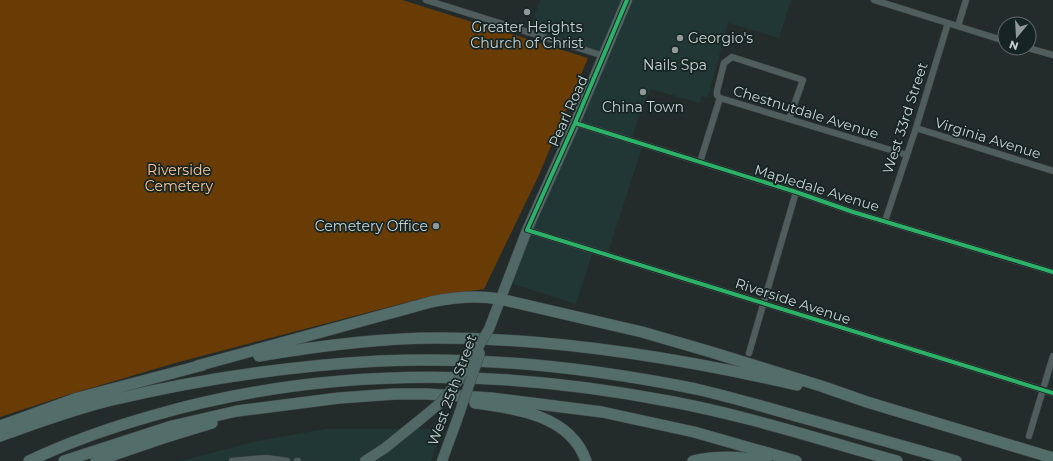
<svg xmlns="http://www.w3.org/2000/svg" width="1053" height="461" viewBox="0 0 1053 461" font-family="Montserrat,sans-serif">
<rect width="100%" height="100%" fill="#242c2b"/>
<path fill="#213735" d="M540,0H791L779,38L728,23L708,97L702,96L700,103L651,89L642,107L631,141L643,145L607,255L593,251L576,304L507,282L604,56L529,33Z
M326,429H443L431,461H181L257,441Z"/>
<path fill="#693c06" d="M0,0H402L588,58L538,177L484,289L423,298L175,363L64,396L0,417Z"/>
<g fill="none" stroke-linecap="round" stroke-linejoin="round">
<g stroke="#434948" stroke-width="7">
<path id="minor" d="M426,0L604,56
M874,0L1005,41
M958,26L966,0
M1028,48L1053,55
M720,98L907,155
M720,98L717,95V91L724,63L732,57L803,80L789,119
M575,123L796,192L853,212L1053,272
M916,128L1053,171
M700,162L720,98
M885,221L916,128L948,23
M527,230L1053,393
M749,353L796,192
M1029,436L1053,356
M232,461L266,458L287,461
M297,461H298"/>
</g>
<g stroke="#434948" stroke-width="11">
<path id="primary" d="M489,329L527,230L575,123L627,0
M365,461L385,448L421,419
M442,461L457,420"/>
</g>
<g stroke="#434948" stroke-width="12">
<path id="motorway" d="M259,356C318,346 377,338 437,338C557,338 680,358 797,385
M197,366L431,302C455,297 476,295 500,299L642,332L711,352L821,386L867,402L1053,458
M475,403C516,408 571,416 586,461
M0,426L78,398L203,365
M0,436C37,423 74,409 112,400C200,379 289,366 379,361C485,356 592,368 696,389C731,397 765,407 800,417C852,432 904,446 956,461
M29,461C69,442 112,427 155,415C322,367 497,368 668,401C745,415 821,440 897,461
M64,461L172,426L237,411L339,398L395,394H427L491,398L602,412L694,432L796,461
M96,461L163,438L212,423
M693,461C717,455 741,457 766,461"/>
</g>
<use href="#minor" stroke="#4f5d5c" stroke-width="6"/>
<use href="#primary" stroke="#506866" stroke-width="10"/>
<use href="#motorway" stroke="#536d6b" stroke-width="11"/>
<g stroke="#434948" stroke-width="11" stroke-linecap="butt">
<path id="primary-bridge" d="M421,419L439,404L456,384L489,329
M457,420L480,353"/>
</g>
<use href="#primary-bridge" stroke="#506866" stroke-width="10"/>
<g stroke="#162524" stroke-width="6">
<path id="cycleway" d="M627,0L575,123L527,230L1053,393
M575,123L796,192L853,212L1053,272"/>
</g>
<use href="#cycleway" stroke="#2db169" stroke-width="4"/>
</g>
<g fill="#909998" stroke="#162524" stroke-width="1.5">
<circle cx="527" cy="12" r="4"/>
<circle cx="680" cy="38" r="4"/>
<circle cx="675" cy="50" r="4"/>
<circle cx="643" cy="92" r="4"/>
<circle cx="436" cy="226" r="4"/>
</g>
<g text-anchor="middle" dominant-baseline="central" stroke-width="3.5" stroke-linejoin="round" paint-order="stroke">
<g font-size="14" fill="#cad4d2" stroke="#162524">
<text x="527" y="27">Greater Heights<tspan x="527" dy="16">Church of Christ</tspan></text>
<text x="688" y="38" text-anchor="start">Georgio's</text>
<text x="675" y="65">Nails Spa</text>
<text x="643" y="107">China Town</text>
<text x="428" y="226" text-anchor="end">Cemetery Office</text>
</g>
<g font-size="14" fill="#cad4d2" stroke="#162524">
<text transform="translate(568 111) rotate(-66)">Pearl Road</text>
<text transform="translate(806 112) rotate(17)">Chestnutdale Avenue</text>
<text transform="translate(905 118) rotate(-72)">West 33rd Street</text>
<text transform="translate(988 138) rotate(17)">Virginia Avenue</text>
<text transform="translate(817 188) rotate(17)">Mapledale Avenue</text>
<text transform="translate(793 301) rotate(18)">Riverside Avenue</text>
<text transform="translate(452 390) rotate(-70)">West 25th Street</text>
</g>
<g font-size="14" fill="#ffc797" stroke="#162524">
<text x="179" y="170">Riverside<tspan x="179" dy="16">Cemetery</tspan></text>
</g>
</g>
<g transform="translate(1017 36) rotate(198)"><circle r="19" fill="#162524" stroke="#5e6b6a"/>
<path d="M0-3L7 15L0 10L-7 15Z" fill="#909998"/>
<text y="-6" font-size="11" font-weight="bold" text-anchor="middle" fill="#cad4d2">N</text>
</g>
</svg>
